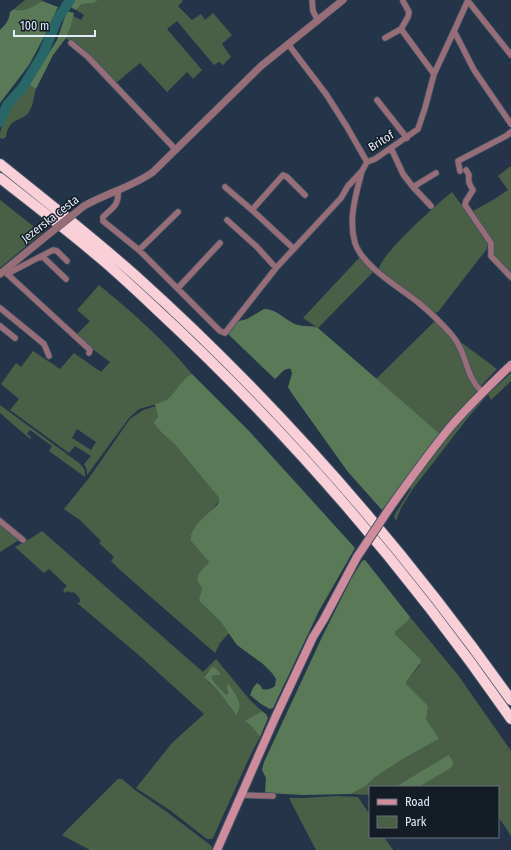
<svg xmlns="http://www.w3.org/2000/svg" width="511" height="850" viewBox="0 0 511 850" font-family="'Fira Sans Condensed',sans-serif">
<rect width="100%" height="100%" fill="#243549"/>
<path fill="#496047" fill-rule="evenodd" d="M25,0H43C37,6 22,13 14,9Z
M98,0H182L183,1L178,6L192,20L201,14L205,20L213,13L232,35L222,44L231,57L223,65L219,62L214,65L177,21L167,29L202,70L193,79L187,72L167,92L140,63L116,83L66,38L71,26L73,16L81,20L84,15L76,10L82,4L93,3Z
M29,85L36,89C34,94 33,106 30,110C24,123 9,115 6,137L3,139L0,138C0,117 17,100 29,85Z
M511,166V274L492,256V249L471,212L493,200L508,190L498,176Z
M452,192L489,242L486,250L465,277L438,312L434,313L381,272L379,269C380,255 438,203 452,192Z
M0,200L42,233L1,267H0Z
M360,257L365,265L374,271L318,328L303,318Z
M99,285C132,312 164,340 192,374L183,381L174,394L161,403L139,409L129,418L87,475V470L84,464L91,456L75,446L69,453L10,410L19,399L1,384L16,363L21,367L33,351L60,369L74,353L101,372L110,362L75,336L90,321L77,310ZM77,429L96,442L91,450L72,438Z
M435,321L451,338L462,357L468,376L477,391L440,434L376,379Z
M462,343L497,369L481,386L479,387L476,384L461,345Z
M511,373V381L491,400L488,394Z
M481,399H484L467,419L412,490L401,508L396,521L394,517L395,514L411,489L409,487L446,439Z
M0,405L79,463C83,467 86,470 85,477L49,451L52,446L30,430L27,434L31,437L30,439L0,413Z
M156,406L158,417L153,422L159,430L176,446L219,498V501L190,537V540L209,562C202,571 192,575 202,587L199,599L200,602L220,621L229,633L220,643L215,653L120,570L111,561L114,557L99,543L101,541L80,520L64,509L89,478L130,419L143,410Z
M0,523L19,540L0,552Z
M42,531L203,672L216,659L250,700L262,711L249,719L247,723L252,727L260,737L250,756L213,838L211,839H207L171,811L136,788L172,743L204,714L141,657L77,603L80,602V599L75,593L72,592L71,593L68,591L65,593L63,590L67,586L49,569L44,573L15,547L33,537ZM209,670L213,675L212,678L214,682L224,694L226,695L228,693L227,690L232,691L239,699L237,714H235L219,692L208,682L204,676Z
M410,617L458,675L511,751V836L498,816V787H419L441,773L448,755L395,787H370V795L351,794L366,786L374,778L403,759L439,739V738L426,719L406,684L407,681L420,665L395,634V632L407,622Z
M118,779H122L135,790L167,812L209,844L212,847V850H90L62,835Z
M336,796L358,797L370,815V837H384L393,850H316L289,798H304Z"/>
<path fill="#5a7957" d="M74,0H98L94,3L82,4L76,10L70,7Z
M42,1L58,7L44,37L29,65L0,103V30C6,24 9,21 10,12L14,9C23,13 35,6 42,1Z
M67,11L74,13L71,26L66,38L53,55L36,89L29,85L57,40Z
M264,309C278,309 285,321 298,325C305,327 312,325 318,328L440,434L382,510L348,472L293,395L288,387L292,374L291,369C284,367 280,375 275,379L228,334L235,324L239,321L247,319Z
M192,374L250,432L355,548L319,611L273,708L270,709L261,704L250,695L253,688L257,683L261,686L262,689C267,690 271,689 275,686L276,679L272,673L263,664L237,645L220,621L200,602L199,599L202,587C191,576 203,570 209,562L190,540C191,526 208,514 218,504L219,501V498L176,446L159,430L153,422L158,417L155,404C171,401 174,391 184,380C186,377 189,376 192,374Z
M365,560L410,617L407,622L395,632V634L420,659L421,662L407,681L406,684L428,706L426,719L439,738V739L403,759L374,778L366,786L351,794L304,795L265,793L266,778L262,770L264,762L322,637L351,579L362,561Z
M214,667C217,670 220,671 220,675H213L212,678L214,682L226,695L228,693L227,686L229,684C235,696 244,700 237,714L236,715L219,692L204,677L211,668Z
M262,711L266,714L268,718L260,737L252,727L245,721Z
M448,755C452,759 454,761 452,767L419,787H395Z"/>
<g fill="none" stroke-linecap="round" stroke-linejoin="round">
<path stroke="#286667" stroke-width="10" d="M0,122L7,105L23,87L43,54L57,20L70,0"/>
<g stroke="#425265" stroke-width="7">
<path id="minor" d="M312,0L313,11L318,21
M468,0L454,31L474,70L511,124
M468,1L511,55
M401,29L408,17L409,12L403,1
M385,38L401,29L434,74
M71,43L88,57L176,150
M288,44L326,94L347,127L367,162
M377,100L407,138
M391,148L403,174L413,187
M367,162L375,159L418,129L425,108L434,74L454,31
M466,170L469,175C468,181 469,184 473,190L466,201L465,205L491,243V256L511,277
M362,171C356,194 348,219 355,243C363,267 399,287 419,303C430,312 441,323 451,334C468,353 464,375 482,392
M460,171L458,161L506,136L511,132
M225,187L252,210L294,249
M118,190C119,206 113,207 103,217V221L139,250L220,331L225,333L276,268L341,198L348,186L362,171L367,162
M431,206L413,187L436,173
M252,210L283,175L287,177L305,195
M227,220L257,247L276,268
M139,250L178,212
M42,256L66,279
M4,271L90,350L89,353
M7,274L53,250L57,251L67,261
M178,288L220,243
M0,308L44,344L49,356
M0,326L15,338
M0,521L23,540
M241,795L273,796"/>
</g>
<g stroke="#425265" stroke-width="8">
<path id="tertiary" d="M84,206C107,193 132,187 153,172L261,66L343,0
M0,274L44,238"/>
</g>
<g stroke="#425265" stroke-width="10">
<path id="secondary" d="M389,509C408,482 427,456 447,431C467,407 489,386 511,365
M217,850L275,718L313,637L324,619L357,557"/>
</g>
<g stroke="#425265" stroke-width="12">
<path id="motorway" d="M0,164C46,201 92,237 136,276C277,403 402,546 511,700
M0,178C33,204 67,230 100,258C119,274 137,291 155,308C289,432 407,569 511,719"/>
</g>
<use href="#minor" stroke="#976d77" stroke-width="5.5"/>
<use href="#tertiary" stroke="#976d77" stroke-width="7"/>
<use href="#secondary" stroke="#ce8c9c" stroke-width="8"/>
<use href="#motorway" stroke="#f9cfd8" stroke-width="10"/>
<g stroke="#425265" stroke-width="8" stroke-linecap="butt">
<path id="tertiary-bridge" d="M44,238L84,206"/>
</g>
<g stroke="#425265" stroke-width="10" stroke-linecap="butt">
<path id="secondary-bridge" d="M357,557L389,509"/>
</g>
<use href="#tertiary-bridge" stroke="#976d77" stroke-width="7"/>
<use href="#secondary-bridge" stroke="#ce8c9c" stroke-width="8"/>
</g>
<g text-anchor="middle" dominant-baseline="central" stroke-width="3" stroke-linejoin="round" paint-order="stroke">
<g font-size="12" fill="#e2edfa" stroke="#141c25">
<text transform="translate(381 141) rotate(-32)">Britof</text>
<text transform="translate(50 219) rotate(-38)">Jezerska cesta</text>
</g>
</g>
<rect x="369" y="786" width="130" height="52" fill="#141c25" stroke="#66707a"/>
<rect x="377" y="799" width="20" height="6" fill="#ce8c9c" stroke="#66707a"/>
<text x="405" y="806" font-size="12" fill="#e2edfa">Road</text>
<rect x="377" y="816" width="20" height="12" fill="#496047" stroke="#66707a"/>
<text x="405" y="826" font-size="12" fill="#e2edfa">Park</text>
<path d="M14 30v6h81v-6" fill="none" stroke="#e2edfa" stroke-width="2"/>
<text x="20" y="30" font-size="12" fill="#e2edfa" stroke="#141c25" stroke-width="3" paint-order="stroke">100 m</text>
</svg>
